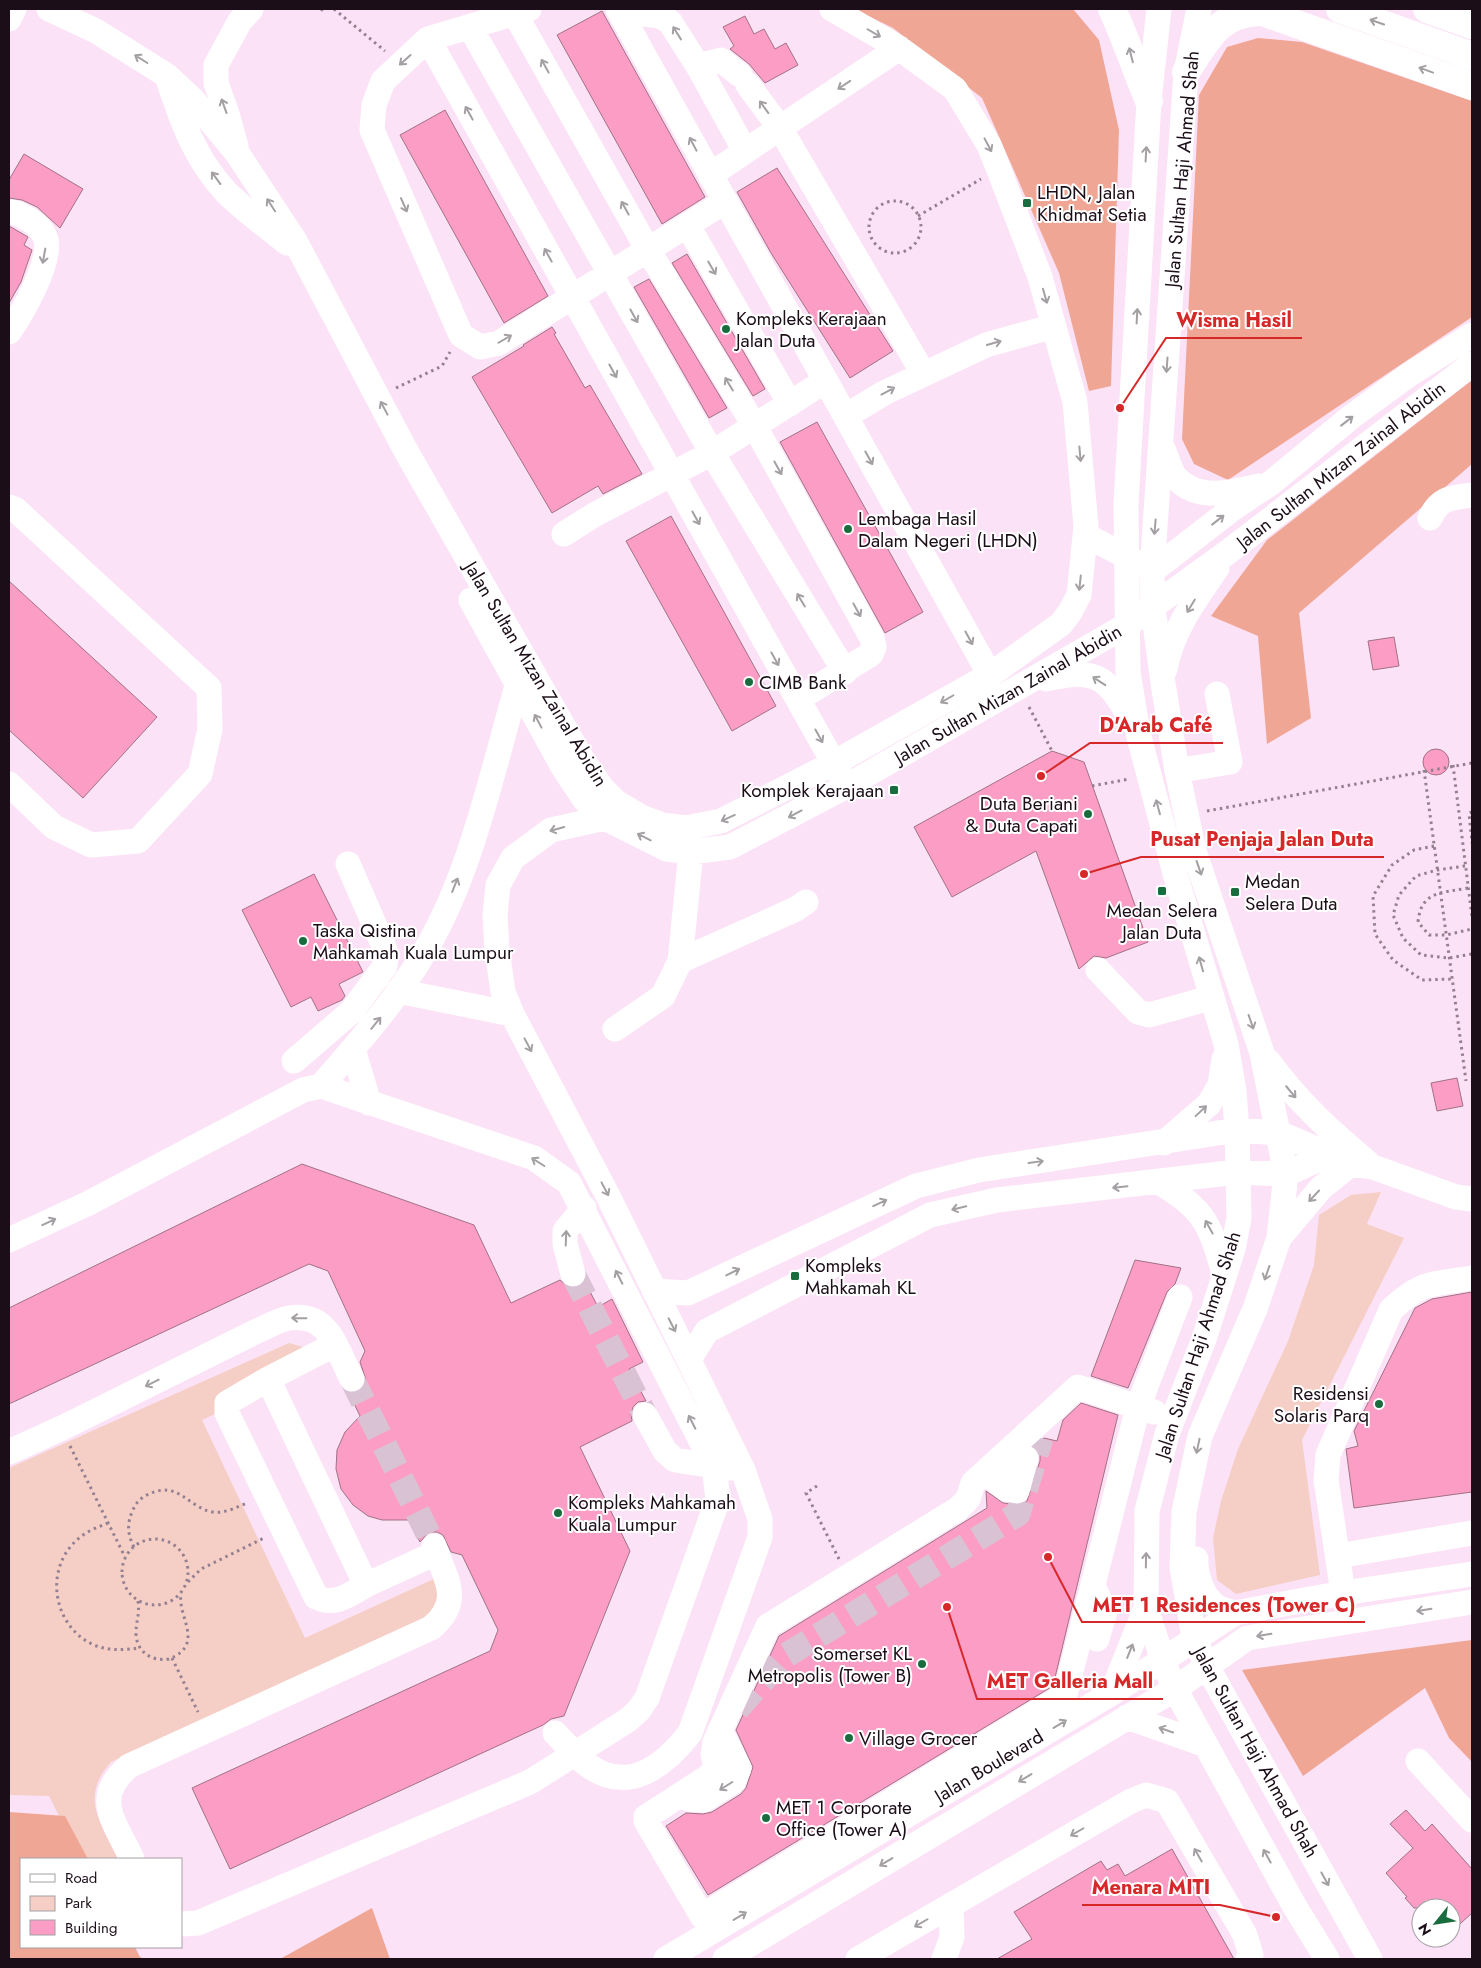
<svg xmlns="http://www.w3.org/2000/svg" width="1481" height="1968" viewBox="0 0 1481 1968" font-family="Jost,sans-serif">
<rect width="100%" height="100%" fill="#fce2f6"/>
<path fill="#f5cfc6" d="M1381,1192L1367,1224L1404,1238L1302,1440L1320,1575L1236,1594L1217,1580L1213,1538L1221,1501L1238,1449L1288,1341L1314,1265L1319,1215L1351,1195Z
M289,1343L319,1352L301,1374L202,1420L305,1638L436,1578C440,1594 438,1602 428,1616L111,1762C79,1798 101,1822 118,1859H81L49,1796L9,1795V1468Z"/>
<path fill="#f0a695" d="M854,9H1073L1099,40L1119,130L1111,386L1089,391L1059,273L982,98L893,28Z
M1258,38L1302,42L1472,101V317L1228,480L1194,464L1182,439L1199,95L1227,47Z
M1472,380V464L1299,613L1311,718L1267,744L1258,636L1211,616L1267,540Z
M1472,1640V1762L1449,1738L1425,1688L1303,1776L1242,1670Z
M9,1812L65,1816L88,1859H21V1947H135L140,1957L145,1959H9Z
M372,1908L390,1959H280Z"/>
<path fill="#fc9dc5" stroke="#a07284" d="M602,11L705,197L662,224L557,35Z
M745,16L754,34L764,29L775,49L786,43L798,65L765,83L749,64L730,49L734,46L723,27Z
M445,110L548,296L504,323L400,135Z
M24,154L83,189L60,228L37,207L22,200L9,198V180Z
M777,168L893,351L850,378L771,253L737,192Z
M9,226L28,237L24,245L32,250L21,282L9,303Z
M687,254L765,389L753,396L672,263Z
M649,279L727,408L709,418L634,287Z
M552,327L556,333L554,334L585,388L590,385L642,474L603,494L598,486L552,513L472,377L524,346L523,345Z
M817,422L923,612L885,633L780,442Z
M671,516L776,706L732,731L626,541Z
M9,581L157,717L83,798L9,730Z
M1394,637L1399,666L1373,670L1368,641Z
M1423 762a13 13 0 1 1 26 0a13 13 0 1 1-26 0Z
M1052,751L1084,762L1148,942L1106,958L1094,956L1079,969L1036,851L952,897L914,827Z
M314,874L363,972L339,984L345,996L342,1000L318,1011L311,997L291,1007L242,910Z
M1457,1078L1463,1106L1437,1111L1431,1083Z
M302,1164L474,1225L511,1303L560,1280L570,1288H577L585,1282L598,1307L612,1299L643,1362L629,1369L646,1401L638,1402L633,1407L631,1414L632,1421L580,1447L630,1551L564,1716L551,1719L543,1725L230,1869L192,1788L490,1651L498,1630L462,1555L451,1552L443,1535L437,1532H429L420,1542L409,1520H382L368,1516L353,1505L341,1489L336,1469L337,1450L345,1432L360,1416L349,1393L358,1392L364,1387L366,1380L360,1362L365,1351L328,1271L309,1264L9,1404V1308Z
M1135,1260L1181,1268L1175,1284L1167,1292L1128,1388L1091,1376Z
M1472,1292V1492L1354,1508L1346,1449L1358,1446L1354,1431L1415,1308L1432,1299Z
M1081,1403L1118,1415L1053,1686L708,1895L666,1826L686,1813L703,1814L712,1812L741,1794L746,1788L753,1767L736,1730L779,1636L987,1508L986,1491L1003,1503L1021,1505L1027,1501L1040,1461V1454L1034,1447L1044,1438L1057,1441L1063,1420Z
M1406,1810L1425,1831L1432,1824L1472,1869V1913L1451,1932V1908H1414L1405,1898L1407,1897L1386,1873L1413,1848L1390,1824Z
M1172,1849L1234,1959H997L1032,1939L1014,1912L1101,1861L1107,1870L1118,1864L1125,1876Z"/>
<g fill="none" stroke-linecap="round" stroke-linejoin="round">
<path stroke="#dac2d5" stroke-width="25" stroke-dasharray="25 12" stroke-linecap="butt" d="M573,1274L645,1415
M352,1379L434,1546
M737,1709L785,1656L1018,1514L1041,1438"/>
<path stroke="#948090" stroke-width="3" stroke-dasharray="2.5 4" stroke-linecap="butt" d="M321,9L324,11L325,9
M334,9L385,51
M869 227a26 26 0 1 1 52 0a26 26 0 1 1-52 0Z
M918,216L981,179
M396,388L442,366L450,352
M1029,707L1052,751
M1453,765L1472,917
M1424,770L1466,1081
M1092,786L1129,779
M1207,811L1472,763
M1472,812L1469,813L1472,843
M1434,846L1414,850L1392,865L1373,896L1375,934L1393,960L1422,980L1452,979
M1465,866L1437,870L1416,876L1399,895L1393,915L1403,938L1421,955L1449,958L1472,954
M1468,888C1443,893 1421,890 1418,922L1429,935H1446L1472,929
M70,1446L125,1557
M817,1486L806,1493L839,1559
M108,1523C98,1527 87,1531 78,1539C43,1569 53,1627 94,1645C109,1651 124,1650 140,1648
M122 1572a33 33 0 1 1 66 0a33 33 0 1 1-66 0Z
M134,1547C127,1534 127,1522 133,1510C136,1502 142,1497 149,1494C179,1480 188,1508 213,1512C224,1514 237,1507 247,1503
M188,1582L201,1569L264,1538
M138,1601C140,1614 136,1621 136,1633C136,1651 151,1662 169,1659C206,1644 177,1618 181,1593
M172,1658L198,1712"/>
<path stroke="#fff" stroke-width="25" d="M49,9L96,31L166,75L193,100L237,153L295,241L406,451L582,759L602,788L616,802L641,817L662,825L686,828L721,821L834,763L990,675L1061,624L1070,612L1079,595L1086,526L1075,402L1040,277L999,170L989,145L955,89L899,48L832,9
M529,9L428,39L383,81L374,105L372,130L461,335L480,347L499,343L724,202
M618,9L990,675
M1159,9L1149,101L1126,504L1128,672L1138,733L1176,877L1226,1044L1234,1091L1237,1130L1239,1218L1233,1249L1204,1339L1167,1434L1147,1511L1146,1608L1163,1661L1175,1689L1295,1907L1327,1959
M1199,9L1186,72L1152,571L1153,608L1163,683L1177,771L1194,851L1262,1053L1286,1174L1279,1238L1255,1309L1200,1436L1184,1512L1182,1567L1194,1638L1208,1668L1370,1959
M621,11L660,16L670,22L698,66L745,151
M515,14L648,250L754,425L872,638L874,647L871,654L798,699
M9,19L14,9
M470,27L712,453L845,672
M428,39L842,778
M698,66L721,60L740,75
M168,79C182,121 194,157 225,191C242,209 267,226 287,243
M748,85L780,128L923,373
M236,146L227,114L216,83V65L240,21L251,9
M710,175L899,48
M9,212C18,212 22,216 30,220C37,225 44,231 46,240C51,263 22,314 9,332
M688,226L790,404
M846,416L884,393L986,345L1054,326
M1163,449C1167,457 1170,471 1176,478C1199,502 1231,492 1259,486
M9,507L15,509L209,688L210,729L200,774L138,841L91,845L54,827L9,784
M1430,518C1440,497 1451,498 1472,495
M564,534L594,515L712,453L825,381
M1085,535L1137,562
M1152,571L1232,509L1271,483L1351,417L1410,374L1472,335
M471,600L563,767L585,800L605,818L667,849L691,852L730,847L847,786L1127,625L1228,552L1472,364
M1165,669C1172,630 1195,600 1217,568
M1046,679C1095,668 1107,675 1131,720
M1177,771L1230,762L1217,694
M680,961L796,909L806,902
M1098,970L1138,1012L1149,1015L1210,998
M398,991L512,1014
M615,1029L663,996L680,961L691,852
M353,1049L369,1103
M294,1061L352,1011L385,966L386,953L382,942L348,864
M1268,1061C1298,1102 1328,1129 1367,1162
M321,1086C358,1043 396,1001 425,951C472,872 492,771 518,683
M1164,1143L1209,1104L1220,1085L1224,1059
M1160,1183C1205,1209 1210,1225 1224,1273
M1279,1238L1321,1188L1351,1164
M9,1240L89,1203L303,1090L321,1086L534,1158L569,1183L714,1466
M573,1274L565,1244V1231L584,1208
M654,1291L688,1293L916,1186L979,1170L1237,1130L1279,1133L1351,1164L1373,1167L1456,1197L1472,1199
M689,1359L707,1331L930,1215L997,1200L1237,1172L1286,1174L1330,1154
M268,1379L366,1585C350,1594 335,1607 316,1597L227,1413V1403Z
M268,1379L334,1345
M1078,1387L1138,1407L1065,1695L702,1916L646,1821V1817L708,1777L716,1768L713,1754L715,1742L768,1626L958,1509L968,1499L973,1483Z
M1154,1412L1138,1407L1180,1297
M645,1415L665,1451L675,1460L714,1466
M9,1452L62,1428L257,1331C267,1327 278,1320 289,1318C330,1312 336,1349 352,1379
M985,1472L1006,1489L1017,1491L1026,1458L1016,1456L1006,1489
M1338,1556L1472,1533
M1196,1559C1195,1574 1203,1598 1216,1606C1221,1610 1229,1611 1235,1613
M366,1585L436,1553
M1093,1586L1105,1611L1097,1639
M1343,1593L1326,1480L1328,1455L1391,1310C1421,1281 1433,1284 1472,1278
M1112,1693L1146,1608
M1127,1717L1206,1745
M555,1733C566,1744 576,1757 589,1766C629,1794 664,1766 690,1733L760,1537V1519L743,1470L608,1196L512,1014L503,992L497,950L495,915L498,885L513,858L551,830L605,818
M1418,1761L1472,1820
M688,1799L704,1800L733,1782L739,1768L720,1730
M132,1859C115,1822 91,1798 129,1766L431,1628C464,1601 445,1578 434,1546
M181,1924L198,1923L530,1782L628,1720L639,1710L647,1698L718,1499L714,1466L731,1468
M666,1959L1112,1693L1235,1613L1343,1593L1472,1574
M725,1959L1175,1689L1247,1638L1472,1602
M858,1959L1131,1801L1146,1795L1167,1801L1245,1935L1251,1955L1248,1959
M944,1959L952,1937L951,1905"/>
<path stroke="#fff" stroke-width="28" d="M1112,9C1126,39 1136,70 1149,101
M1254,9L1472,86
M1340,9L1472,56
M1427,9L1472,25
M1186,72C1207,40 1219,12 1262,12"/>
</g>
<defs><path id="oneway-shaft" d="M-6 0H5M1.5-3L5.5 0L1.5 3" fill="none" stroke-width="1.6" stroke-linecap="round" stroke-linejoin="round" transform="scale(1.25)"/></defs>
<g stroke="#a49fa3">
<use href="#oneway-shaft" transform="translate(1377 22) rotate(-161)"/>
<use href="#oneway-shaft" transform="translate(677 33) rotate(-122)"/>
<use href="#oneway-shaft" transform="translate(874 33) rotate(30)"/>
<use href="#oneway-shaft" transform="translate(1131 55) rotate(-104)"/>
<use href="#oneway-shaft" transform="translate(141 59) rotate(-148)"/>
<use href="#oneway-shaft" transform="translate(405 60) rotate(138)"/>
<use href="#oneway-shaft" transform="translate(545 66) rotate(-119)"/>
<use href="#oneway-shaft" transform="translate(1426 70) rotate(-160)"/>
<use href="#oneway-shaft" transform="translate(844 85) rotate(146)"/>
<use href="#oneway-shaft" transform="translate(224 106) rotate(-110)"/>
<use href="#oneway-shaft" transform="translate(764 107) rotate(-126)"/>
<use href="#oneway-shaft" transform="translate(469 113) rotate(-119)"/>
<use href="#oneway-shaft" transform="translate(693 144) rotate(-118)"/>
<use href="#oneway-shaft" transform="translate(988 145) rotate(62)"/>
<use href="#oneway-shaft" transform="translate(1146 154) rotate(-87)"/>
<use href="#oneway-shaft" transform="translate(216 178) rotate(-126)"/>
<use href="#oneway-shaft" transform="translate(271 205) rotate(-123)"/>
<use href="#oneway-shaft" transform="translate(404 205) rotate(66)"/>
<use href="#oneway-shaft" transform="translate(625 208) rotate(-119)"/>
<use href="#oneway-shaft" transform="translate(548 255) rotate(-119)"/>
<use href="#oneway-shaft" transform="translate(44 256) rotate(100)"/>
<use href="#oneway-shaft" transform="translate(712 268) rotate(60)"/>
<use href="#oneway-shaft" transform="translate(1045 296) rotate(74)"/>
<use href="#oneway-shaft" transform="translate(634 316) rotate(61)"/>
<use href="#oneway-shaft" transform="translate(1137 316) rotate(-87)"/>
<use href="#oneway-shaft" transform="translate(505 339) rotate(-30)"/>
<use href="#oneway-shaft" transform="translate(994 343) rotate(-16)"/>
<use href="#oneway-shaft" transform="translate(1167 365) rotate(94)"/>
<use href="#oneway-shaft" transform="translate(613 371) rotate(61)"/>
<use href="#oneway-shaft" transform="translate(729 384) rotate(-121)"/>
<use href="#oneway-shaft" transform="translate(888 391) rotate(-28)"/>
<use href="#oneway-shaft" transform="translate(384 408) rotate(-118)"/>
<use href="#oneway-shaft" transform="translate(1347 421) rotate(-38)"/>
<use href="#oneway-shaft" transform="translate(1080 454) rotate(85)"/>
<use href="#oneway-shaft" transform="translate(869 458) rotate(61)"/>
<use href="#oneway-shaft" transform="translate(778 468) rotate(61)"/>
<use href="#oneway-shaft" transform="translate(696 518) rotate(61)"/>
<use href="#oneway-shaft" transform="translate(1218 520) rotate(-38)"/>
<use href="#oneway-shaft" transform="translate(1155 527) rotate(95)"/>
<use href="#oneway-shaft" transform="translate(1080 583) rotate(96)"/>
<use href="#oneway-shaft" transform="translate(801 600) rotate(-121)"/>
<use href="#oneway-shaft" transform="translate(1191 606) rotate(121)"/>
<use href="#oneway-shaft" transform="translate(857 610) rotate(61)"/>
<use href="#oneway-shaft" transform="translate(969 638) rotate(61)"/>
<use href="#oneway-shaft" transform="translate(775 659) rotate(61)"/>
<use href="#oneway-shaft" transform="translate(1099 681) rotate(-147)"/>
<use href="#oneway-shaft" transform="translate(947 699) rotate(150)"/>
<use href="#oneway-shaft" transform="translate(538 721) rotate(-118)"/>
<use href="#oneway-shaft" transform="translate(819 736) rotate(61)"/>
<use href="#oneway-shaft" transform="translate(1158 807) rotate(-105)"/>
<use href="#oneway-shaft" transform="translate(795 814) rotate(152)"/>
<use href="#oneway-shaft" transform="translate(728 818) rotate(156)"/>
<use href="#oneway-shaft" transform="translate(557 829) rotate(164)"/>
<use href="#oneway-shaft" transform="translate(644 837) rotate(-153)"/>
<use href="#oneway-shaft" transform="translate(1199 868) rotate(71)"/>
<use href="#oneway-shaft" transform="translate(455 885) rotate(-68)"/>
<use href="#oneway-shaft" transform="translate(1201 964) rotate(-106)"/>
<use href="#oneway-shaft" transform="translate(1251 1022) rotate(71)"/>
<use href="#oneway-shaft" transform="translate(376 1023) rotate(-51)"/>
<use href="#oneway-shaft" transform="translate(528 1045) rotate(62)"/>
<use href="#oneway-shaft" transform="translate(1291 1092) rotate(50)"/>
<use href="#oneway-shaft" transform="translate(1201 1111) rotate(-43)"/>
<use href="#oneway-shaft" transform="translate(538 1162) rotate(-148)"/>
<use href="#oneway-shaft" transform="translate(1036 1162) rotate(-8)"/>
<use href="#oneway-shaft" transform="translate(1120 1187) rotate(174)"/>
<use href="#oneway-shaft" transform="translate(605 1189) rotate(62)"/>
<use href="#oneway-shaft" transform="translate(1314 1196) rotate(133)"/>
<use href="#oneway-shaft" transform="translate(880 1203) rotate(-25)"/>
<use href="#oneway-shaft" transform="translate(959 1208) rotate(167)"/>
<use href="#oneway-shaft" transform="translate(49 1222) rotate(-25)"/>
<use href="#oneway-shaft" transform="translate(1209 1227) rotate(-119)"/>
<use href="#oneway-shaft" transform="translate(566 1238) rotate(-88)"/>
<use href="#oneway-shaft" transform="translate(733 1272) rotate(-26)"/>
<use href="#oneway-shaft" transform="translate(1267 1273) rotate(109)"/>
<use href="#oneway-shaft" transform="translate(619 1277) rotate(-117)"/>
<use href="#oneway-shaft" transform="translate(299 1318) rotate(-179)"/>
<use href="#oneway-shaft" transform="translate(672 1325) rotate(63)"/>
<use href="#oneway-shaft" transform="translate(152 1383) rotate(153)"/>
<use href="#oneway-shaft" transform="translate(692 1422) rotate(-117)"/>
<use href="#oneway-shaft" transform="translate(1198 1446) rotate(102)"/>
<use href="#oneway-shaft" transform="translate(1146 1560) rotate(-89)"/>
<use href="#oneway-shaft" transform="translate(1424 1610) rotate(171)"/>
<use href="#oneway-shaft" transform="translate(1264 1635) rotate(171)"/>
<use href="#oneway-shaft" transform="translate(1130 1651) rotate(-68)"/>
<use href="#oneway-shaft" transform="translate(1060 1724) rotate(-31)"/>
<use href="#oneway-shaft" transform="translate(1166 1730) rotate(-161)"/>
<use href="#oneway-shaft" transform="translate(1025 1778) rotate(149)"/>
<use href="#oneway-shaft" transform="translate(726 1786) rotate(148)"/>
<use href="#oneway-shaft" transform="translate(1077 1832) rotate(150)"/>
<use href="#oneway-shaft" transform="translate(1198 1855) rotate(-120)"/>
<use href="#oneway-shaft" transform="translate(1267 1856) rotate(-119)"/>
<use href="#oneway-shaft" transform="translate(886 1862) rotate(149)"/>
<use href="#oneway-shaft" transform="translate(1325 1879) rotate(61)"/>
<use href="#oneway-shaft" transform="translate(740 1916) rotate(-31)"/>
<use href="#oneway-shaft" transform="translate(921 1923) rotate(150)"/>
</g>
<g fill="#196c3d" stroke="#fff" stroke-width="2">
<rect x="1022" y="198" width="10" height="10" rx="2.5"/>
<circle cx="726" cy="329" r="5"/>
<circle cx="848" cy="529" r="5"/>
<circle cx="749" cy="682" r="5"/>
<rect x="889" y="785" width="10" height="10" rx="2.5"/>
<circle cx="1088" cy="814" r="5"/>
<rect x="1157" y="886" width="10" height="10" rx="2.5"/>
<rect x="1230" y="887" width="10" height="10" rx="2.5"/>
<circle cx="303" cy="941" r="5"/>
<rect x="790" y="1271" width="10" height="10" rx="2.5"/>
<circle cx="1379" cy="1404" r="5"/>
<circle cx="558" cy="1513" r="5"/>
<circle cx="922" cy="1664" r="5"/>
<circle cx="849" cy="1738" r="5"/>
<circle cx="766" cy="1818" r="5"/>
</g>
<g text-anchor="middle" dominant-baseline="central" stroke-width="4" stroke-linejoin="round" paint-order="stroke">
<g font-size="19" fill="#1c0e19" stroke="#fff">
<text transform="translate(1182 169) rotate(-85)">Jalan Sultan Haji Ahmad Shah</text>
<text transform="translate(1341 465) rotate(-38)">Jalan Sultan Mizan Zainal Abidin</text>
<text transform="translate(536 674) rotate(59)">Jalan Sultan Mizan Zainal Abidin</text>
<text transform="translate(1008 694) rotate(-30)">Jalan Sultan Mizan Zainal Abidin</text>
<text transform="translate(1198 1345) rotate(-72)">Jalan Sultan Haji Ahmad Shah</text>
<text transform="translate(1256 1752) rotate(61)">Jalan Sultan Haji Ahmad Shah</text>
<text transform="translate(989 1766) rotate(-31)">Jalan Boulevard</text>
</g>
<g font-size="19" fill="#1c0e19" stroke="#fff" text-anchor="start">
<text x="1037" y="192">LHDN, Jalan<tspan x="1037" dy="22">Khidmat Setia</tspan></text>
<text x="736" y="318">Kompleks Kerajaan<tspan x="736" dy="22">Jalan Duta</tspan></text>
<text x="858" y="518">Lembaga Hasil<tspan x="858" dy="22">Dalam Negeri (LHDN)</tspan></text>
<text x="759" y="682">CIMB Bank</text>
<text x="884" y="790" text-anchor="end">Komplek Kerajaan</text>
<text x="1078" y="803" text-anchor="end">Duta Beriani<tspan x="1078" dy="22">&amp; Duta Capati</tspan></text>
<text x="1245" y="881">Medan<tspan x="1245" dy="22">Selera Duta</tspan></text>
<text x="1162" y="910" text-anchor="middle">Medan Selera<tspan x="1162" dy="22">Jalan Duta</tspan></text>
<text x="313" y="930">Taska Qistina<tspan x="313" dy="22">Mahkamah Kuala Lumpur</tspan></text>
<text x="805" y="1265">Kompleks<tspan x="805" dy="22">Mahkamah KL</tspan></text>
<text x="1369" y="1393" text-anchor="end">Residensi<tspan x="1369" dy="22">Solaris Parq</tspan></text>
<text x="568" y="1502">Kompleks Mahkamah<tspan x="568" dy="22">Kuala Lumpur</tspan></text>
<text x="912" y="1653" text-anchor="end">Somerset KL<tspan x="912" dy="22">Metropolis (Tower B)</tspan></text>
<text x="859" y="1738">Village Grocer</text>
<text x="776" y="1807">MET 1 Corporate<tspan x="776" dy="22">Office (Tower A)</tspan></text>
</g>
</g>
<path fill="none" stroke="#d62828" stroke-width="2" d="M1120 408L1166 338H1302M1041 776L1090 743H1223M1084 874L1141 857H1384M1048 1557L1082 1622H1365M947 1607L977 1699H1163M1276 1917L1220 1905H1082"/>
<g fill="#d62828" stroke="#fff" stroke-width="2">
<circle cx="1120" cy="408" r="5"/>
<circle cx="1041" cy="776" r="5"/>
<circle cx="1084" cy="874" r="5"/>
<circle cx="1048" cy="1557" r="5"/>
<circle cx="947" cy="1607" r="5"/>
<circle cx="1276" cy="1917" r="5"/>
</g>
<g font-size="20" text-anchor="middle" font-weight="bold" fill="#d62828" stroke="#fff" stroke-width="4" stroke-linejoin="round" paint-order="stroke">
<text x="1234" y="327">Wisma Hasil</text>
<text x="1156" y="732">D'Arab Café</text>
<text x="1262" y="846">Pusat Penjaja Jalan Duta</text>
<text x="1224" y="1612">MET 1 Residences (Tower C)</text>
<text x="1070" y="1688">MET Galleria Mall</text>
<text x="1151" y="1894">Menara MITI</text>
</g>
<rect width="1481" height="1968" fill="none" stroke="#1c0e19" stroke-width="20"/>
<rect x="20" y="1858" width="162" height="90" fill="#ffffff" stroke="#a49fa3"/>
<rect x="30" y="1874" width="25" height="8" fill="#ffffff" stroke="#a49fa3"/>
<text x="65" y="1883" font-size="15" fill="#1c0e19">Road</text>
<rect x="30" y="1896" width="25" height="15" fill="#f5cfc6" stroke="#a49fa3"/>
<text x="65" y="1908" font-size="15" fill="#1c0e19">Park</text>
<rect x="30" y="1920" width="25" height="15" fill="#fc9dc5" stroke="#a49fa3"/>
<text x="65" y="1933" font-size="15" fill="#1c0e19">Building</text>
<g transform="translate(1436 1923) rotate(240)"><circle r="24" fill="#ffffff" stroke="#a49fa3"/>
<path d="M0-4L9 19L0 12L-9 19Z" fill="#196c3d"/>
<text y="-8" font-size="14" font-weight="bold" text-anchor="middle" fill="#1c0e19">N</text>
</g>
</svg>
